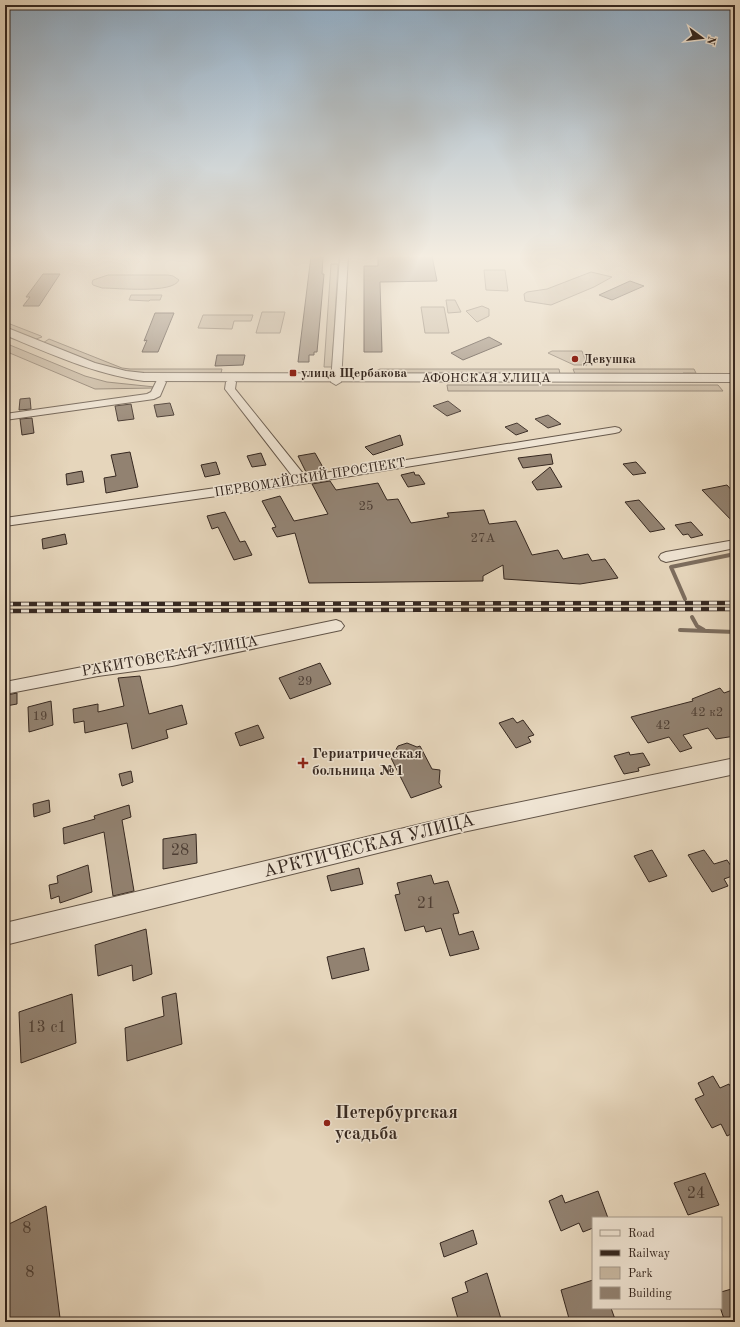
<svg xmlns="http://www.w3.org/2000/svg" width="740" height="1327" viewBox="0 0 740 1327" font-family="'Old Standard TT',serif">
<rect width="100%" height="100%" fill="#e6d6bc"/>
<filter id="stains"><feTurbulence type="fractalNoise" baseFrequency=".005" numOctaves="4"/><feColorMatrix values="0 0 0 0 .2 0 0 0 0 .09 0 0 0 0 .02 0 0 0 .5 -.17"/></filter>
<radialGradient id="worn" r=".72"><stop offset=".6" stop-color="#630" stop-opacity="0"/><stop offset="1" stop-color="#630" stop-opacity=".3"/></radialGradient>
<path fill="#c8b8a1" stroke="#7f7060" d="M331,264H338L332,367H324Z
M484,270H505L508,291L486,290Z
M591,272L612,277L594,287L551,305L525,301L524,294L527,292L547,289Z
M108,275H168L173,276L179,280C173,294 117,288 102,288L93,285L92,283L93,280Z
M131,295H162L160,300H150L149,301L129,300Z
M446,300H455L461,312L448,313Z
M482,306L489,309V316L477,322L466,311Z
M421,307H444L449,333H425Z
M262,312H285L280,333H256Z
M203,315H253L251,321H234L232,329L198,328Z
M5,322L41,336L42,337L33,340L5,328Z
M49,339L122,368L130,369H222L221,373L218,374C188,374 157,377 128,372C98,368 70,354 43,343Z
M5,343L85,376L107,382L155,387V388L95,389L5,351Z
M552,351H582L587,365H574L548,353Z
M380,369H559L560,374H373V372Z
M573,369H694L696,373H683V374H575Z
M447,385H718L723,391H448Z"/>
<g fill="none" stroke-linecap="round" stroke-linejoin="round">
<path stroke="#7c6d5e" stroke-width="4" d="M685,599L671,567L735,554
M692,617L697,626L704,630
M680,630L735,632"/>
</g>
<path fill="#928271" stroke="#362820" d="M311,256H323L322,274H324L317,352H314V355H309V362H298Z
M378,256H432L437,281L380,282L382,352H364V266H378Z
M43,274H60L39,306H23L30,297H26Z
M630,281L644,286L612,300L599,295Z
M155,313H174L158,352H142L147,340L144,341Z
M489,337L502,344L463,360L451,353Z
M217,355H245L243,365L215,366Z
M30,398L31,409L19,410L20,399Z
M448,401L461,411L447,416L433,406Z
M170,403L174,415L157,417L154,405Z
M131,404L134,419L118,421L115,406Z
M548,415L561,424L548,428L535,419Z
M32,418L34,433L22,435L20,419Z
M517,423L528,431L516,435L505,427Z
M400,435L403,445L373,455L365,447Z
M130,452L138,487L106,493L104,478L116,476L111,455Z
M261,453L266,465L252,467L247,456Z
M315,453L325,471L307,474L298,456Z
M551,454L553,464L523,468L518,458Z
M216,462L220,474L205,477L201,465Z
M636,462L646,473L633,475L623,464Z
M550,467L562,487L537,490L532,482Z
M82,471L84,482L67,485L66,474Z
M414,472L415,475H419L425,484L408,487L401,475Z
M330,481L336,490L378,483L387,500L398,499L411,523L449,517L447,513L484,510L489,524L516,521L532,555L558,550L563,559L588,554L592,561L605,559L618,578L580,584L504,579L503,565L483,576V581L309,583L295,533L277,537L272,528L276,527L262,501L280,496L294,521L328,514L312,484Z
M727,485L735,494V524L702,490Z
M639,500L665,529L650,532L625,502Z
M225,512L240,542L245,541L252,555L234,560L218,527L212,529L207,516Z
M691,522L703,535L691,538L688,534L683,535L675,525Z
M65,534L67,544L43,549L42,539Z
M320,663L331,684L290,699L279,678Z
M140,676L149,714L182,705L187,724L166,730L168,738L132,749L127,723L85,733L84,721L74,723L73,709L98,704V712L124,706L118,678Z
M720,688L724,693L735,689V736L716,739L708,728L683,735L692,748L680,752L669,737L648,743L631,717L693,701L692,699Z
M17,693V704L6,706L7,695Z
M51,701L53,725L29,732L28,707Z
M513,718L517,723L523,720L534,735L528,737L531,742L516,748L499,723Z
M258,725L264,738L240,746L235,733Z
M407,743L417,747L420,746L432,769L440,770L439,783L442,787L411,798L391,758L398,746Z
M629,752L630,755L643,753L650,765L638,768L639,771L624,774L614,756Z
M131,771L133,782L122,786L119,774Z
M49,800L50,812L34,817L33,804Z
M129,805L131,817L122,820L134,891L113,896L104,832L64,844L63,828L95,819L94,816Z
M196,834L197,863L163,869V839Z
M652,850L667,876L649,882L634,856Z
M704,850L714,864L727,860L735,872V875L724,879L728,886L712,892L688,855Z
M88,865L92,892L60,903L59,896L51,899L49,885L58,883L57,876Z
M359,868L363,884L331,891L327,876Z
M431,875L434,884L448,881L459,913L453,914L459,935L473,931L479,949L450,956L441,928L426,932L424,926L405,931L395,895L400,894L397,883Z
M146,929L152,974L133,981L132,965L98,976L95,945Z
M364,948L369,970L332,979L327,957Z
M176,993L182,1044L127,1061L125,1028L164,1016L162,997Z
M72,994L76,1043L21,1063L19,1012Z
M713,1076L720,1088L729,1084L735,1095V1132L727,1136L721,1124L712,1128L695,1099L704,1095L698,1083Z
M705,1173L719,1205L688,1215L674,1183Z
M598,1191L608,1218H593V1228L583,1232L579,1223L561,1231L549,1201L562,1195L565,1203Z
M46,1206L60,1318L53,1322H5V1226Z
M473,1230L477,1244L444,1257L440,1243Z
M487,1273L502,1322H459L452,1298L468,1292L465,1282Z
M593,1280V1308H611L616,1322H570L561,1290Z
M735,1288V1322H725L721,1310V1292Z"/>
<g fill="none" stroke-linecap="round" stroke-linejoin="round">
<g stroke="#625447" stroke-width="2">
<path id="minor" d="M340,256H348L341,382L336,385L331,382Z
M161,379L166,382L160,396L154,399L5,420V414L147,394L151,392L157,380Z
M231,379L236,382L235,389L305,476L615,427L619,428L621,430L619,432L615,433L302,484L5,526V518L293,477L225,389L226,382Z
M735,540V548L666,562L661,560L659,557L661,554L666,552Z
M336,620L341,622L344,626L341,630L172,666L98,676L5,694V682L98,664L172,654Z
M735,758V774L463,832L5,945V923L463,814Z"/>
</g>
<g stroke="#625447" stroke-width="2">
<path id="tertiary" d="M5,327L95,363L126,371L144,373L735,374V382L144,381C94,374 51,354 5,335Z"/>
</g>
<use href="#minor" fill="#efe4d3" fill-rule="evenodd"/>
<use href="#tertiary" fill="#efe4d3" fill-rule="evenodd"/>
<g stroke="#362820" stroke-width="4.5">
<path id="rail" d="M5,604L735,603
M5,611L735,609"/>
</g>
<use href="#rail" stroke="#efe4d3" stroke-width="3" stroke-dasharray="8" stroke-linecap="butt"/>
</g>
<linearGradient id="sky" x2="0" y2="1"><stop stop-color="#8faac1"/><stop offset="0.58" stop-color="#f4ede1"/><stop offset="1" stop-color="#f4ede1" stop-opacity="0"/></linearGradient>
<rect width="740" height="442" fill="url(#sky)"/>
<g fill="#8f2418" stroke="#efe4d3" stroke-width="1.5">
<circle cx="575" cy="359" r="4"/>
<rect x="289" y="369" width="8" height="8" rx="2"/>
<path d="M301 757h4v4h4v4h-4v4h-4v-4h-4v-4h4z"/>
<circle cx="327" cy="1123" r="4"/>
</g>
<g text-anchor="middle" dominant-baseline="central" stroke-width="3" stroke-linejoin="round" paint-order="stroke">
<g font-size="13" font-weight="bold" fill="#362820" stroke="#efe4d3" text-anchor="start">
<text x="583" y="359">Девушка</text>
<text x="301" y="373">улица Щербакова</text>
</g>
<g font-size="13" fill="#362820" stroke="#efe4d3">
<text x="486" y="378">АФОНСКАЯ УЛИЦА</text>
<text transform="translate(310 478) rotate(-9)">ПЕРВОМАЙСКИЙ ПРОСПЕКТ</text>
</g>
<g font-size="13" fill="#4d3e34">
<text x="366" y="506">25</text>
<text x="483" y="538">27А</text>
<text x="305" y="681">29</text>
<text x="707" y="712">42 к2</text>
<text x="40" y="716">19</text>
<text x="663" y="725">42</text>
</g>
<g font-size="15" fill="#362820" stroke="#efe4d3">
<text transform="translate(170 657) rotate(-10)">РАКИТОВСКАЯ УЛИЦА</text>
</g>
<g font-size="15" font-weight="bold" fill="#362820" stroke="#efe4d3" text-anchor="start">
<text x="312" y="754">Гериатрическая<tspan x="312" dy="17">больница №1</tspan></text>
</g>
<g font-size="16" fill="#4d3e34">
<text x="180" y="851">28</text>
<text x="426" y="904">21</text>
<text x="47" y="1028">13 с1</text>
<text x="696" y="1194">24</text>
<text x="27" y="1229">8</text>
<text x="30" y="1273">8</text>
</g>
<g font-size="18" fill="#362820" stroke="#efe4d3">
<text transform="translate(369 846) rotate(-14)">АРКТИЧЕСКАЯ УЛИЦА</text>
</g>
<g font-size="18" font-weight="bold" fill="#362820" stroke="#efe4d3" text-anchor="start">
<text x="335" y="1113">Петербургская<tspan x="335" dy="21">усадьба</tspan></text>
</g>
</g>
<rect width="740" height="1327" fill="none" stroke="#e6d6bc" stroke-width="20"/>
<rect x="6" y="6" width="728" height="1315" fill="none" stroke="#362820" stroke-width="2"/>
<rect x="10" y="10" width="720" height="1307" fill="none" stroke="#362820"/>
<rect x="592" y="1217" width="130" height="92" fill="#efe4d3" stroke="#a5998b"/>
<rect x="600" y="1230" width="20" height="6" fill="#efe4d3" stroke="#a5998b"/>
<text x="628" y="1237" font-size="12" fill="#362820">Road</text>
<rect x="600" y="1250" width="20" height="6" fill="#362820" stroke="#a5998b"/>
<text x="628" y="1257" font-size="12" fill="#362820">Railway</text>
<rect x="600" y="1267" width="20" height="12" fill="#c8b8a1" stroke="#a5998b"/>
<text x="628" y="1277" font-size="12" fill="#362820">Park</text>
<rect x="600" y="1287" width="20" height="12" fill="#928271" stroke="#a5998b"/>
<text x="628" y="1297" font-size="12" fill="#362820">Building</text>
<g transform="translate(702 38) rotate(105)" stroke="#efe4d3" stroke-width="3" paint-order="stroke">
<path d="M0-3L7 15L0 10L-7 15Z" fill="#362820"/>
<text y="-6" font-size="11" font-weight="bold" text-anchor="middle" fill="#362820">N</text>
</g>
<rect width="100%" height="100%" filter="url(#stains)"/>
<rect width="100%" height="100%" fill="url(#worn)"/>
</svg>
